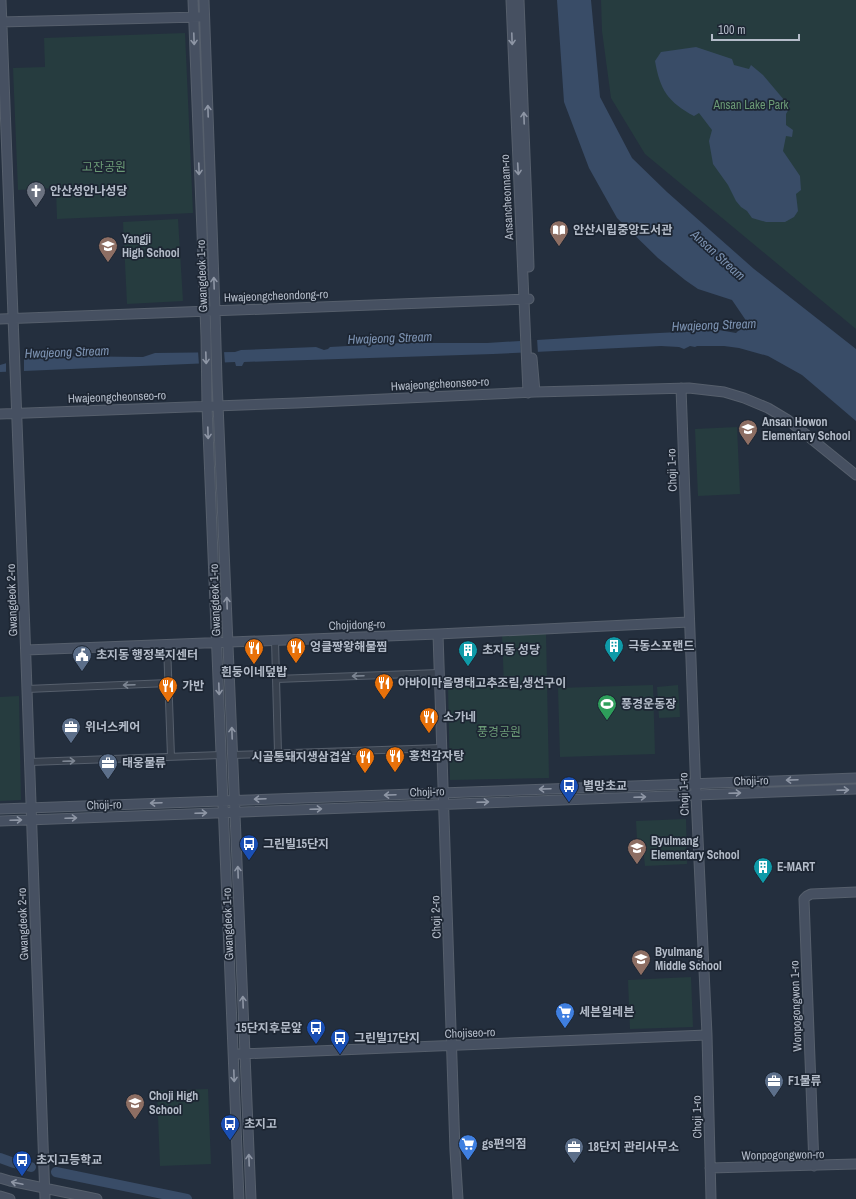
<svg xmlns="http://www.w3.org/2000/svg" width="856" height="1199" viewBox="0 0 856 1199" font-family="'Archivo Narrow','Noto Sans KR',sans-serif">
<rect width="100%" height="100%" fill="#242f3e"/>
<path fill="#263c3f" d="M601,0H856V329L645,154L611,98L602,31Z
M185,33L193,213L57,219L56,188L18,190L13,68L45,67L44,38Z
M178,219L183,301L127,304L123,222Z
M737,427L740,494L698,496L695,429Z
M546,633L549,778L450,780L448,687L504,686L502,634Z
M653,685L655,754L560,757L558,688Z
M678,685L680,717L659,718L657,687Z
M19,696L21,800L0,801V697Z
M686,819L687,864L645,866L644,856L638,857L636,821Z
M691,977L693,1027L630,1029L628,980Z
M208,1089L211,1164L160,1166L157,1091Z"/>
<path fill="#394c67" d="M557,0H591L600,97L632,158L667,192L754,269L856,349V421L802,375L768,356L739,348L724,346H697L695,347L690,346L684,349L679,347L661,346L493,354L244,362L242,366H236L235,362L0,372V365L24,358L53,356L143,357L155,353L235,352L241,350L316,347L324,350L328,349L330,347L402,343H487L619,335L719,330L736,333L747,322L732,300L698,289L685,280L658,258L617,218L589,168L564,102Z
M696,47L732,59L734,65L749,69L751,65L763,75L790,107L786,114V125L793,130L792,137L786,136L783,151L800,176L801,190L796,194L798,211L794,217L785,222H766L752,218L747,211L741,207L736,201L728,185L713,164L709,141L712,130L699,113L694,116C668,102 660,90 655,61L661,52Z"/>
<path fill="#242f3e" d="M537,338L538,354L521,355L520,339Z
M198,351H224L225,364L199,365Z
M24,356V373L6,374V362Z"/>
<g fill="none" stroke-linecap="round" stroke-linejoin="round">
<path stroke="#394c67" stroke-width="10" d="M0,1158L14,1163L31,1167
M56,1172L187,1199"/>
<g stroke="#565f6c" stroke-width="8">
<path id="street" d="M275,640L278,753
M167,644L171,757
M276,679L439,673
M27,689L168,683
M233,755L442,748
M30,762L221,755"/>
</g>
<g stroke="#565f6c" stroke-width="11">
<path id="secondary" d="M1,0C16,400 32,799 45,1199
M193,0L206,336L207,406L239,1199
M204,0L215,311L217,380L251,1199
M511,0L528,393
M519,0L527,207L529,267
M0,22L199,17
M0,319L529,299
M532,358L535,392
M681,388L696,795L707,1035L711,1199
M0,414L297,403L535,392L689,388L724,392L744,398L768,408L788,420L856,475
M438,634L455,1151L458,1199
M26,650L438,634L689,622
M0,809L856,778
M0,821L856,789
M239,1054L707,1035
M814,1166L804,899L807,896L811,894L856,892
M710,1168L856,1164
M0,1178L10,1181L97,1199
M0,1196L10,1199"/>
</g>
<use href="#street" stroke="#38414e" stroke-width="6"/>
<use href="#secondary" stroke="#465061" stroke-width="9"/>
</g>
<defs><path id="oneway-shaft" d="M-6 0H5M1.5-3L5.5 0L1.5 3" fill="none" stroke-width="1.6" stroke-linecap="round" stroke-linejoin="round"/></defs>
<g stroke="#8e96a5">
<use href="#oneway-shaft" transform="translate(194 39) rotate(88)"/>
<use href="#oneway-shaft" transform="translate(512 39) rotate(88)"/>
<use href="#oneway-shaft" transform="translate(208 111) rotate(-92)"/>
<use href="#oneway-shaft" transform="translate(524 118) rotate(-92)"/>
<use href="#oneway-shaft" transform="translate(199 169) rotate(88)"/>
<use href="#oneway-shaft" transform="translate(518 169) rotate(87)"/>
<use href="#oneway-shaft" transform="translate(214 283) rotate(-92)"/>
<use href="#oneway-shaft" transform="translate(206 358) rotate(88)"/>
<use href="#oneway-shaft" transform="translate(208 433) rotate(88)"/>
<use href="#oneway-shaft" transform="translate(227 603) rotate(-92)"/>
<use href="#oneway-shaft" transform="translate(219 689) rotate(88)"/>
<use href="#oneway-shaft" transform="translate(232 733) rotate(-92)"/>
<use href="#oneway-shaft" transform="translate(792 780) rotate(178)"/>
<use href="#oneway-shaft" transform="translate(545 789) rotate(178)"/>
<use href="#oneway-shaft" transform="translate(843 790) rotate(-2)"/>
<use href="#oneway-shaft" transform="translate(735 793) rotate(-2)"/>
<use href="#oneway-shaft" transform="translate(390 795) rotate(178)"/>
<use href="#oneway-shaft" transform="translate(640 797) rotate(-2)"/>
<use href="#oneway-shaft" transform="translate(260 799) rotate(178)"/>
<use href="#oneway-shaft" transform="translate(483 802) rotate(-2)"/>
<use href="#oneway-shaft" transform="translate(156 803) rotate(178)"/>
<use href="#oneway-shaft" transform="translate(316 809) rotate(-2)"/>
<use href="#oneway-shaft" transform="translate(201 813) rotate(-2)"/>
<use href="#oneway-shaft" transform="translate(71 818) rotate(-2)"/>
<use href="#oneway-shaft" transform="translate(16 820) rotate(-2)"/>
<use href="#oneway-shaft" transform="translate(238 872) rotate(-92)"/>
<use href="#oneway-shaft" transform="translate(243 1002) rotate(-92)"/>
<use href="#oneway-shaft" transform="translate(234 1076) rotate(88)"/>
<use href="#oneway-shaft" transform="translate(249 1160) rotate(-92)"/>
<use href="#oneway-shaft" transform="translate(17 1183) rotate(-168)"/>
</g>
<g stroke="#7c8592">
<use href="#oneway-shaft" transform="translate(358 676) rotate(178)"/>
<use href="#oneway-shaft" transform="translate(129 685) rotate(178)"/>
<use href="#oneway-shaft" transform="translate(69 761) rotate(-2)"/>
</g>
<defs>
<g id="church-pin" transform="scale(1)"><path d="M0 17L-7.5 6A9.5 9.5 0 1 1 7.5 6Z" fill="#6b7280" stroke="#1d2633"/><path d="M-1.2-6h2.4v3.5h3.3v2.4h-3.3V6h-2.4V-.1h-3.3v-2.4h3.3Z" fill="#fff"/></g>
<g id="library-pin" transform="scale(1)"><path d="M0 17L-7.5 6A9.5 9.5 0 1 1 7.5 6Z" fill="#8d6e63" stroke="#1d2633"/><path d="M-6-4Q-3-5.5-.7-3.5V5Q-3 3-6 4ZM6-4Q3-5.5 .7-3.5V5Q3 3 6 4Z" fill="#fff"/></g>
<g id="school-pin" transform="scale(1)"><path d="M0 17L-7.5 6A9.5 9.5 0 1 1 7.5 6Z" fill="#8d6e63" stroke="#1d2633"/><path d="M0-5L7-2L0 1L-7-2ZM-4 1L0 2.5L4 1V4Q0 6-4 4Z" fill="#fff"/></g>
<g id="building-pin" transform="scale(1)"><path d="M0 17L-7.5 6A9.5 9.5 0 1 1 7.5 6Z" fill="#0f9aa8" stroke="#1d2633"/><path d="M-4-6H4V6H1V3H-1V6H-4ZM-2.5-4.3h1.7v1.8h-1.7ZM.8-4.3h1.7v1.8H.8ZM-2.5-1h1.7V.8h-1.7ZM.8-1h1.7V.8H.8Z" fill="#fff"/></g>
<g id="restaurant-pin" transform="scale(1)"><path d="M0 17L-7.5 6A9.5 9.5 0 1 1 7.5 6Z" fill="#e8710a" stroke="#1d2633"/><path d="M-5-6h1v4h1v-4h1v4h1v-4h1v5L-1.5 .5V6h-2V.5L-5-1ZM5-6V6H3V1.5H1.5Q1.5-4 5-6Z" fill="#fff"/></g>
<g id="civic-pin" transform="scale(1)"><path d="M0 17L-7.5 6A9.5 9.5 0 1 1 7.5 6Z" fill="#5c6f8a" stroke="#1d2633"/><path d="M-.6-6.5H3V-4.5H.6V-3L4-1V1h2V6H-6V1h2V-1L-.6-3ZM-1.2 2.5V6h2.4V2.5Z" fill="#fff"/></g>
<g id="stadium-pin" transform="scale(1)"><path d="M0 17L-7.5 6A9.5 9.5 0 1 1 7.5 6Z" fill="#2e9e5b" stroke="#1d2633"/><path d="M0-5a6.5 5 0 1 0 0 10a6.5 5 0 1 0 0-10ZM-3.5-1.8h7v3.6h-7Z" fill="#fff"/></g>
<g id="office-pin" transform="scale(1)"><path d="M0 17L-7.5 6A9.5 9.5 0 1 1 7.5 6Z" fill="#5c6f8a" stroke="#1d2633"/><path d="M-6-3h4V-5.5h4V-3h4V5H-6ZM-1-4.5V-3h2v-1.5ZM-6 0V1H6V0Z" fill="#fff"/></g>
<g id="bus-pin" transform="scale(1)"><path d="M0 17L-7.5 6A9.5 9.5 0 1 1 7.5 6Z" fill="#1a4fb4" stroke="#1d2633"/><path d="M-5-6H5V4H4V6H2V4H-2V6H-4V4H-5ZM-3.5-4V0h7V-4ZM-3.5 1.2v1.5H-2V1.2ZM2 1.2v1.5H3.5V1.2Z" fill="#fff"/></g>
<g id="supermarket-pin" transform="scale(1)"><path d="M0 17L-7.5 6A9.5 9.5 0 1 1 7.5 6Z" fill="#3f7fe0" stroke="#1d2633"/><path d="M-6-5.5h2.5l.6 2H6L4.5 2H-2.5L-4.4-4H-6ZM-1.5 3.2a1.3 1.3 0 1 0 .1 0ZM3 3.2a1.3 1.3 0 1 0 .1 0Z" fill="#fff"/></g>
</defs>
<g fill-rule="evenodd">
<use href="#church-pin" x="36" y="191"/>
<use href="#library-pin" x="559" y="230"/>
<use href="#school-pin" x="108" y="246"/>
<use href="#school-pin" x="748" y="429"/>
<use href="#building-pin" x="614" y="646"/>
<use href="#restaurant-pin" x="296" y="647"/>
<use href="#restaurant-pin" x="254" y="648"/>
<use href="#building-pin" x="468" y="650"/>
<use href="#civic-pin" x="82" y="655"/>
<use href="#restaurant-pin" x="384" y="683"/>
<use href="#restaurant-pin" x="168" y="686"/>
<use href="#stadium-pin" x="607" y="704"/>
<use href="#restaurant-pin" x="429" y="717"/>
<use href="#office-pin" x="71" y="727"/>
<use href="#restaurant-pin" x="395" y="756"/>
<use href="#restaurant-pin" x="365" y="757"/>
<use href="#office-pin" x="108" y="763"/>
<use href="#bus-pin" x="569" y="786"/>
<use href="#bus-pin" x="249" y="844"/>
<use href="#school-pin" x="637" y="848"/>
<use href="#building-pin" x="763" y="867"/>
<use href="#school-pin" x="641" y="959"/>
<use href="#supermarket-pin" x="565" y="1012"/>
<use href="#bus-pin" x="316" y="1028"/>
<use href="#bus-pin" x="340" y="1038"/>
<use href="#office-pin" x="774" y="1081"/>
<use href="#school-pin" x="135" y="1103"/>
<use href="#bus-pin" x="230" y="1124"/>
<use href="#supermarket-pin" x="468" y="1144"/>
<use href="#office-pin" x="574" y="1147"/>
<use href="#bus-pin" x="22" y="1160"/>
</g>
<g text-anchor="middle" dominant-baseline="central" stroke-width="3.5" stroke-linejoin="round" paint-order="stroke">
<g font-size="12" fill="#6b9a76" stroke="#1d2633">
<text x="751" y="105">Ansan Lake Park</text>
<text x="104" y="167">고잔공원</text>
<text x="499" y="732">풍경공원</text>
</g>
<g font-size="12" font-weight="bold" fill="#b4bcc9" stroke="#1d2633" text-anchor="start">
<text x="50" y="191">안산성안나성당</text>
<text x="573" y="230">안산시립중앙도서관</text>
<text x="122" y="239">Yangji<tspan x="122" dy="14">High School</tspan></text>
<text x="762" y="422">Ansan Howon<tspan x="762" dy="14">Elementary School</tspan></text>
<text x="628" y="646">극동스포랜드</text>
<text x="310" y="647">엉클짱왕해물찜</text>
<text x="482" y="650">초지동 성당</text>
<text x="96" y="655">초지동 행정복지센터</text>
<text x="254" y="672" text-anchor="middle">흰둥이네덮밥</text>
<text x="398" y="683">아바이마을명태고추조림,생선구이</text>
<text x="182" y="686">가반</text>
<text x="621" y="704">풍경운동장</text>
<text x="443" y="717">소가네</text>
<text x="85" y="727">위너스케어</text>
<text x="409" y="756">홍천감자탕</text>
<text x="351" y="757" text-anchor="end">시골통돼지생삼겹살</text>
<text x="122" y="763">태웅물류</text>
<text x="583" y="786">별망초교</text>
<text x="651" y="841">Byulmang<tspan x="651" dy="14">Elementary School</tspan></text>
<text x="263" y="844">그린빌15단지</text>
<text x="777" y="867">E-MART</text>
<text x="655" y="952">Byulmang<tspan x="655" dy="14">Middle School</tspan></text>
<text x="579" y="1012">세븐일레븐</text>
<text x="302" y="1028" text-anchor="end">15단지후문앞</text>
<text x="354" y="1038">그린빌17단지</text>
<text x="788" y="1081">F1물류</text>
<text x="149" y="1096">Choji High<tspan x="149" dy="14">School</tspan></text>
<text x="244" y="1124">초지고</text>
<text x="482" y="1144">gs편의점</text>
<text x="588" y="1147">18단지 관리사무소</text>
<text x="36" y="1160">초지고등학교</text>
</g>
<g font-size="12" fill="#b4bcc9" stroke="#1d2633">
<text transform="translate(507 197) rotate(-93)">Ansancheonnam-ro</text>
<text transform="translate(202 276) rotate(-92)">Gwangdeok 1-ro</text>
<text transform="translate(276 296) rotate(-2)">Hwajeongcheondong-ro</text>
<text transform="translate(440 384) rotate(-3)">Hwajeongcheonseo-ro</text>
<text transform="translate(117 397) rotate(-2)">Hwajeongcheonseo-ro</text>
<text transform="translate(672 470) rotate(-92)">Choji 1-ro</text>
<text transform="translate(12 600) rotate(-92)">Gwangdeok 2-ro</text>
<text transform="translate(215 600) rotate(-92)">Gwangdeok 1-ro</text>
<text transform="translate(357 625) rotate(-2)">Chojidong-ro</text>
<text transform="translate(751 781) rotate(-2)">Choji-ro</text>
<text transform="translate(427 792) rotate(-2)">Choji-ro</text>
<text transform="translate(684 794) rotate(-92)">Choji 1-ro</text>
<text transform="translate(104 805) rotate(-2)">Choji-ro</text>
<text transform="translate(436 917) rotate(-92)">Choji 2-ro</text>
<text transform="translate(23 924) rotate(-92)">Gwangdeok 2-ro</text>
<text transform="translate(228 924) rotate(-92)">Gwangdeok 1-ro</text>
<text transform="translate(796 1006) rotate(-92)">Wonpogongwon 1-ro</text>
<text transform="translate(470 1033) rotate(-2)">Chojiseo-ro</text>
<text transform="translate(697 1117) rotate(-91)">Choji 1-ro</text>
<text transform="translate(783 1155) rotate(-1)">Wonpogongwon-ro</text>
</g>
<g font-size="13" font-style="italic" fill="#7c92b1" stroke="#1d2633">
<text transform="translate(718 255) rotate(42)">Ansan Stream</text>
<text transform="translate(714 325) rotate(-2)">Hwajeong Stream</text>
<text transform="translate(390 338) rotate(-2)">Hwajeong Stream</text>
<text transform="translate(67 352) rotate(-2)">Hwajeong Stream</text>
</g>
</g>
<path d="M712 34v6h87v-6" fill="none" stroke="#b4bcc9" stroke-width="2"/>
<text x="718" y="34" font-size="12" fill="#b4bcc9" stroke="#1d2633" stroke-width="3" paint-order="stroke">100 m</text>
</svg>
